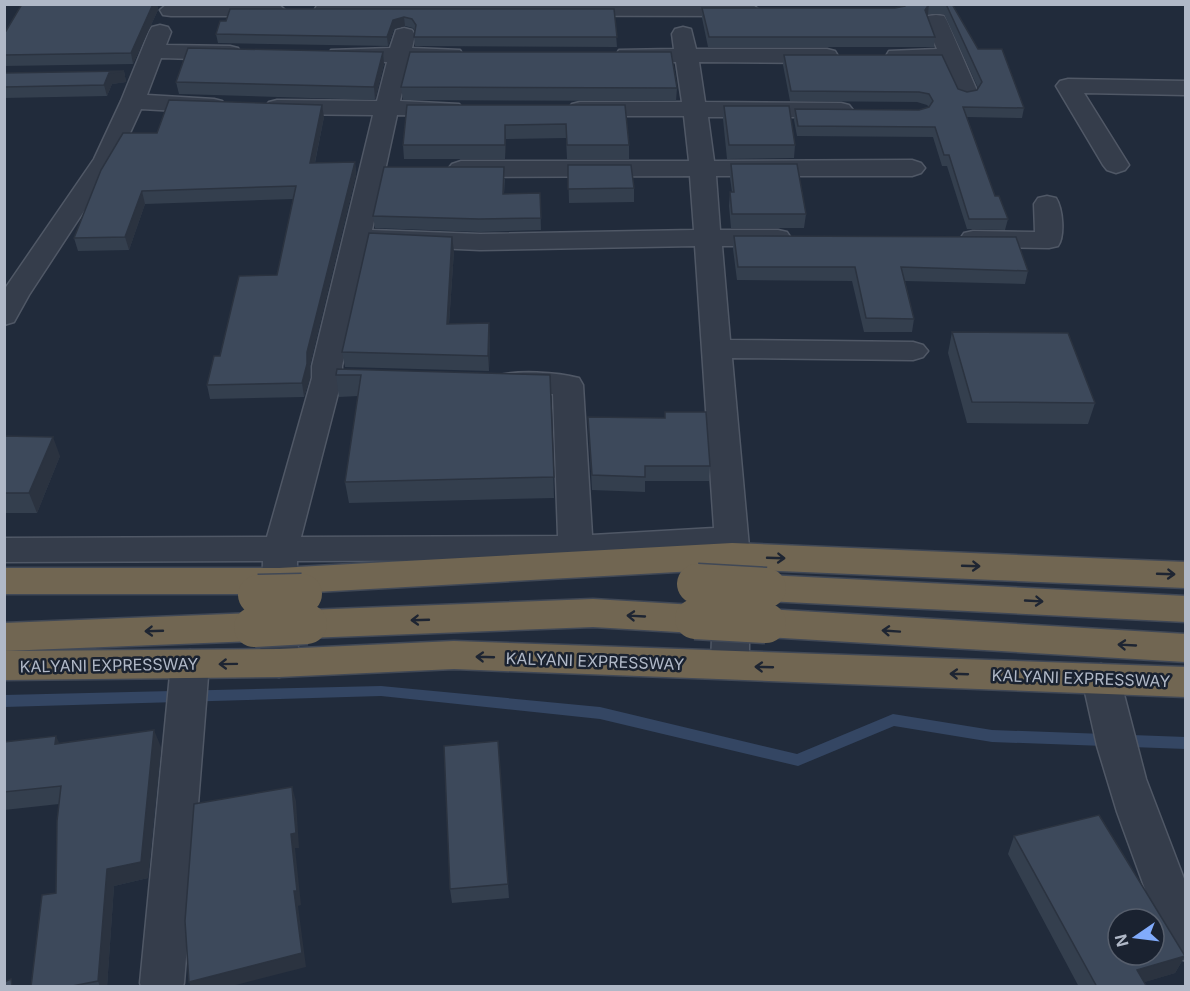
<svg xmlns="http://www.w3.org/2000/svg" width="1190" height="991" viewBox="0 0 1190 991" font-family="Inter,sans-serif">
<rect width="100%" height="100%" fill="#212b3b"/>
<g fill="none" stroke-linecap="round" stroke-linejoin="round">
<path fill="#344663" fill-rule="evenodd" d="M381,686L600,707L797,754L893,714L992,730L1186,737V749L992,742L894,726L798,766L600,719L381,696L4,707V695Z"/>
<g stroke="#505866" stroke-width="3">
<path id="minor" d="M167,4H278L285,10L282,15L274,16H171L163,15L160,10Z
M318,4H752L759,10L756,15L748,16L326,15L318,14L315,9Z
M936,15L944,16L947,21L978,93L974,98L966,100L958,98L942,63L889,61L886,56L889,51L937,49L925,21L928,16Z
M160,25L168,27L171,32L166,45L230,46L238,48L241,53L238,58L230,60L161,58L147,95L214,99L222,101L226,106L222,111L214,113L141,109L118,159L29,295L14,322L4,325V290L94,159L121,101L149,32L152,27Z
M683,27L691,29L696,49H827L835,51L838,56L835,61L827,63L699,62L705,102L841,103L849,105L853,110L849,115L841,117H708L714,161L912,160L921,163L925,168L921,173L912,176H716L720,230H778L787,232L791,238L787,244L778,246H722L730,340L913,342L923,345L928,351L923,357L913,360L732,358L749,547V665L743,675L730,679L717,675L711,665L715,552L576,560L297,561L298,663L292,673L279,677L266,673L260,663L263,561L4,562V538L267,537L312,378V366L373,115L277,114L269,112L265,107L269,102L277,100L377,101L387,62L331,60L328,55L331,50L390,48L396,30L404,28L412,30L415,35L412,48L460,50L463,55L460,60L409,62L400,101L459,104L463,109L459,114L451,116L397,115L372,230L480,234L694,230L690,176L461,177L452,174L448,169L452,164L461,161H689L684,116H580L572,114L568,109L572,104L580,102H682L676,62H627L619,60L616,55L619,50L674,49L672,34L675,29ZM369,245L480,250L695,246L714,528L592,535L583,385L579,378C557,372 517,370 495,376L491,383L495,390L506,393L553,394L558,536L301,537L342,378V366Z
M1068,79L1186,81V95L1084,93L1129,165L1125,170L1116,173L1107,170L1103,165L1056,86L1060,81Z
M1047,196L1056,198C1063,209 1065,236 1058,246L1049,248L973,247L964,245L960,239L964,233L973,231L1035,232L1034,204L1038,198Z
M190,650L203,654L209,664L184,983L183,986H141L140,983L171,664L177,654Z
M1101,664L1114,669L1120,679L1146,779L1186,884V961L1171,955L1164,941L1117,812L1097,746L1082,679L1088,669Z"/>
</g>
<g stroke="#404856" stroke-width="3">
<path id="highway" d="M732,543L1186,562V588L732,569L279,594H4V568H279Z
M766,575L1186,596V622L766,601L754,597L748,588L754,579Z
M593,599L695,605L708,609L713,619L708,629L695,633L593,627L307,638L294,634L289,624L294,614L307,610Z
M766,609L1186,634V662L766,637L753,633L748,623L753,613Z
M254,613L267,617L272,627L267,637L254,641L4,651V623Z
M454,641L1186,667V697L454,669L279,677L4,680V651L279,649Z"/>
</g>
<use href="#minor" fill="#353d4b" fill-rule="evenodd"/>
<use href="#highway" fill="#716652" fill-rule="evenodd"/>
<g stroke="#404856" stroke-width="43" stroke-linecap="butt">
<path id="highway-bridge" d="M697,584L766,588
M258,595L302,594
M695,619L766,623
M254,627L307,624"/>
</g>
<use href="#highway-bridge" stroke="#716652" stroke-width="40"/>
</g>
<path fill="#343f4e" d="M22,4H157L158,10L133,64L4,66V30L6,31Z
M904,4H952L978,49L1024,108L1022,118L967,117L995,196L1008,219L1005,230L967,229L947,166H942L933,137L797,136L794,120L795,109L919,110L929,107L927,105L917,102L790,101L783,65L784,55L958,89L967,92L977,90L978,88L944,14H928L927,15L935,37L934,47H708L702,18V8H895L905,6Z
M614,9L617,47L415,46L414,37L415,31L413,28L405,26L394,29L388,46L218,43L216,34L220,21Z
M383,52L384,64L375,100L179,94L176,82Z
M124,71L126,82L112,84L107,96L4,98V73Z
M401,87L677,88L676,101L403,100Z
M407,105H625L629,145V159H567L566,138L506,139L505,159H404L403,145Z
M724,106L795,145L794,158L727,159L723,119Z
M324,117L315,163L355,162L356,175L310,365V378L304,397L210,399L207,385L220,356L277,275L293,199L145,204L129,250L78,251L74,238L157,133Z
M731,164L806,214L804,228H731L729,206L730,192H732L730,178Z
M568,165L634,188V202L569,203Z
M505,179L504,194L540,193L541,230L480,232L375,228L373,216Z
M734,236L1028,271L1025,284L905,281L914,319L912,332H864L852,281L737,280L733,249Z
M454,251L449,324L490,337L489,371L345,367L342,352Z
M952,332L1095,403L1088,424L967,423L948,353Z
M337,369L550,375L554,498L349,503L345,482L358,396L339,397L336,375Z
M665,412L710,466L709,481H645V492L592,490L588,417L665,418Z
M4,436L60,456L37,513H4Z
M498,741L509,898L452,903L450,889Z
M4,742L161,747L148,878L114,886L107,987H31L56,893L59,804L4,810Z
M1014,836L1185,956L1175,973L1144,982L1147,987H1079L1008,854Z"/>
<path fill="#2b3340" d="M153,4H157L158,10L133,64L131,53Z
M929,4L928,14L923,20L925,10Z
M404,17L405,26L394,29L388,46L387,37L393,20Z
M383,52L384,64L375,100L374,87Z
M124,71L126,82L112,84L107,96L104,85L109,73Z
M322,105L324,117L312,176L310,163Z
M505,125L506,139L505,159Z
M355,162L356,175L310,365V378L304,397L302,383L307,352Z
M142,191L145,204L129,250L125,237Z
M452,237L454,251L448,338L447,324Z
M489,323L490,337L489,371L488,356Z
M53,437L60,456L37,513L29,493Z
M154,730L161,747L148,878L114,886L107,987H100L98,981L107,869Z
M56,736L64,753L55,744Z
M292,787L296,801L299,848H295L301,905L298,906L306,967L228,987H191L189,982L294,891L291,834Z
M1185,956L1175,973L1129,987L1137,970Z"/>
<path fill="#3d495b" stroke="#2b3340" stroke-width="1.5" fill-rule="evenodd" d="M22,4H153L131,53L4,55V30L6,31Z
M906,4H929L925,10L935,37H709L702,8H895L905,6Z
M946,4H952L978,49H1002L1024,108L963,107L995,196H999L1008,219H969L949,155H944L935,127L798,126L795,109L919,110L929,107L933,101L929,94L919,92L791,91L784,55H942L958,89L967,92L977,90L982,82Z
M230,9H614L617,37H414L416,25L412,19L404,17L393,20L387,37L216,34L220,21H226Z
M188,48L383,52L374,87L176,82Z
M410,52H671L677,88L401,87Z
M124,71L109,73L104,85L4,87V73Z
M169,100L322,105L310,163L355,162L307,352V364L302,383L207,385L214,356H220L239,276L277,275L296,186L142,191L125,237L74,238L101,170L123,133H157Z
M407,105H625L629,145H567L566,124L505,125V145H403Z
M724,106H789L795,145H729Z
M731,164H797L806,214H732L730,192H734Z
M568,165H631L634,188L568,189Z
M384,167H504L503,194L540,193L541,218L479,219L373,216Z
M369,233L452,237L447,324L489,323L488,356L342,352Z
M734,236L1016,237L1028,271L901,267L914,319L866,318L855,267H738Z
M952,332L1068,333L1095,403L972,402Z
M337,369L550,375L554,477L345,482L361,375H336Z
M665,412H706L710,466H645V477L592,475L588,417L665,418Z
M4,436L53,437L29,493H4Z
M154,730L141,862L107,869L98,981L67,987H31L42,895L56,893L57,821L61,786L4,792V742L56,736L55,744Z
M498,741L508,884L450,889L444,746Z
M292,787L296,833L291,834L297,891H294L302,953L189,982L185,921L194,804Z
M1099,815L1185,956L1137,970L1147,987H1097L1014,836ZM1118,919H1154V955H1118Z
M11,979L12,987H4V982Z"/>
<defs><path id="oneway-shaft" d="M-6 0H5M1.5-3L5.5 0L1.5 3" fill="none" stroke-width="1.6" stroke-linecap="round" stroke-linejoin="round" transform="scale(1.5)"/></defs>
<g stroke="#1e2532">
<use href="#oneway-shaft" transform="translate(776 558) rotate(2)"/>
<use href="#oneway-shaft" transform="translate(971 566) rotate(2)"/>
<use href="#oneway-shaft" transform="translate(1166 574) rotate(2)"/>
<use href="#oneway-shaft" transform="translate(1034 601) rotate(3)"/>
<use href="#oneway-shaft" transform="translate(636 616) rotate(-177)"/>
<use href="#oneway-shaft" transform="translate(420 620) rotate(178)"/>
<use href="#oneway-shaft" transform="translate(154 631) rotate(178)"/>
<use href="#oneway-shaft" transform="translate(891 631) rotate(-176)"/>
<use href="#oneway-shaft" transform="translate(1127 645) rotate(-177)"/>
<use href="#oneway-shaft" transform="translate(485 657) rotate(-178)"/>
<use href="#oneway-shaft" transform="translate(228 664) rotate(179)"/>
<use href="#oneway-shaft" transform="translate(764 667) rotate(-178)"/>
<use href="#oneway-shaft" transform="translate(959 674) rotate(-178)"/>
</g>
<g text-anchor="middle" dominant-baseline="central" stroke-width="5" stroke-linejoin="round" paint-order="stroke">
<g font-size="16" fill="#b0b8c7" stroke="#1a2230">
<text transform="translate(595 661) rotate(2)">KALYANI EXPRESSWAY</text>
<text transform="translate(109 665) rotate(-1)">KALYANI EXPRESSWAY</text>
<text transform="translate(1081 678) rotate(2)">KALYANI EXPRESSWAY</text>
</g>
</g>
<rect width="1190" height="991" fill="none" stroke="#b0b8c7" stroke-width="12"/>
<g transform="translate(1136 937) rotate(256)"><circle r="28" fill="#1a2230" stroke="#565e6c" stroke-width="1.5"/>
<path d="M0-4.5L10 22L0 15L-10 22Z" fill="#81abfb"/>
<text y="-9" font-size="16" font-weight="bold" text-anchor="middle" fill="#b0b8c7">N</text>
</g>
</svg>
